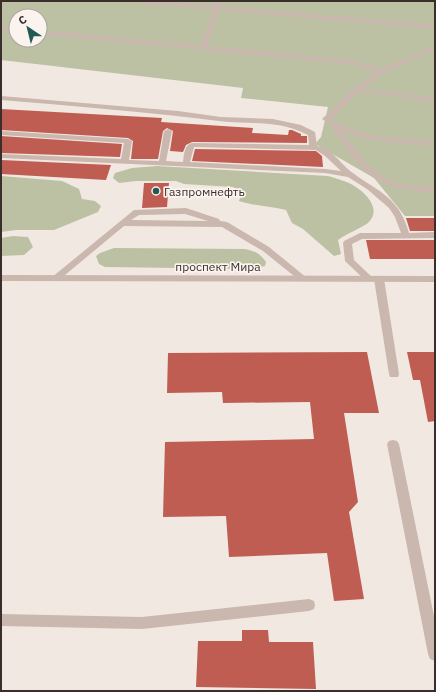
<svg xmlns="http://www.w3.org/2000/svg" width="436" height="692" viewBox="0 0 436 692" font-family="'IBM Plex Sans',sans-serif">
<rect width="100%" height="100%" fill="#f2e8e2"/>
<path fill="#bbc1a2" fill-rule="evenodd" d="M1,1H435V216H405L374,178L315,144L321,137L328,107L241,98L243,88L1,60ZM16,16H40V40H16Z
M157,166L328,176C335,178 342,180 349,183C362,189 384,208 368,223C361,228 346,234 338,240L341,254L334,256L303,229L292,223L286,210C270,206 255,206 239,201L242,192L233,187L184,184L176,181H136L119,183L113,178L115,173L132,168Z
M1,176L62,181L79,189L82,199L95,201L101,206L98,212L54,230H16L1,232Z
M13,236L28,237L33,247L24,255L1,256V238Z
M114,248L245,249C254,251 260,253 266,262L265,266L252,269L105,267L99,264L96,256L100,253Z"/>
<path fill="#bf5d53" d="M1,109L162,118L161,122L253,128L252,133L288,135L289,130H292L301,134V136H307V143L192,142L186,145L183,152L170,151L173,131L167,128L163,131L158,159H131L133,141L128,138L1,130Z
M1,136L122,144L120,157L1,153Z
M195,149L316,151L322,156L323,167L192,161Z
M1,160L111,165L106,180L1,174Z
M144,183H169L167,207L142,208Z
M406,218H435V231H410Z
M366,240H435V259H370Z
M367,352L379,413H344L358,502L349,512L364,599L334,601L327,553L229,557L226,516L163,517L165,442L314,439L310,402L223,403L222,392L167,393L168,353Z
M407,352H435V421L428,422L420,380H413Z
M242,630H268L269,642H313L316,689L196,687L198,641H242Z"/>
<g fill="none" stroke-linecap="round" stroke-linejoin="round">
<path fill="#cab7ae" fill-rule="evenodd" d="M132,1H158L214,6L216,1H222L220,6L435,25V29L219,10L207,46L350,60L369,65L381,69L435,45V50L383,73L363,89L435,97V101L359,92L331,119C362,139 399,138 435,142V146C404,143 371,143 342,131C354,149 369,169 389,180C403,187 420,186 435,187V193C418,191 402,190 386,184C364,176 345,147 332,128L333,127L322,119L354,88L376,72L350,64L40,34V30L201,46L213,9L135,3Z
M1,26L16,28V32L1,30Z
M1,96L178,111L221,117L273,119L301,125L315,132L317,146C332,148 341,165 353,173C367,184 384,191 395,205C402,213 406,223 409,233L435,232V238L362,239L352,244L354,260L374,279L372,281H366L345,261L343,243L344,241L360,233H401L395,217L389,208L367,189L348,177L325,173L1,158V154L121,159L124,143L1,135V131L128,139L132,141L129,160L159,161L164,131L168,129L172,131L166,161L183,162C184,155 184,145 192,143L309,145L308,135C277,119 252,125 219,121C147,112 74,106 1,100ZM194,147L316,150L325,156L341,171L325,169L190,162Z
M186,208L219,219L220,221L227,222L269,247L307,278L305,280H299L263,251L222,227L124,226L59,280H53L51,278L134,210ZM185,214L208,221L131,220L139,215Z
M379,276L384,279L399,374L398,377H390L389,374L374,279Z
M393,440L397,441L399,444L435,621V661L430,659L428,654L387,444L389,441Z
M309,599L314,601L315,605L314,609L309,611L142,629L1,626V614L142,617Z"/>
<path fill="#cab7ae" fill-rule="evenodd" d="M1,275L435,276V282L1,281Z"/>
</g>
<circle fill="#235955" stroke="#faf3ee" stroke-width="1.5" cx="156" cy="191" r="4"/>
<g text-anchor="middle" dominant-baseline="central" stroke-width="3.5" stroke-linejoin="round" paint-order="stroke">
<g font-size="12" fill="#392e2c" stroke="#faf3ee" text-anchor="start">
<text x="164" y="191">Газпромнефть</text>
</g>
<g font-size="12" fill="#392e2c" stroke="#faf3ee">
<text x="218" y="266">проспект Мира</text>
</g>
</g>
<rect width="436" height="692" fill="none" stroke="#392e2c" stroke-width="4"/>
<g transform="translate(28 28) rotate(325)"><circle r="19" fill="#faf3ee" stroke="#ada4a0"/>
<path d="M0-3L7 15L0 10L-7 15Z" fill="#235955"/>
<text y="-6" font-size="11" font-weight="bold" text-anchor="middle" fill="#392e2c">С</text>
</g>
</svg>
